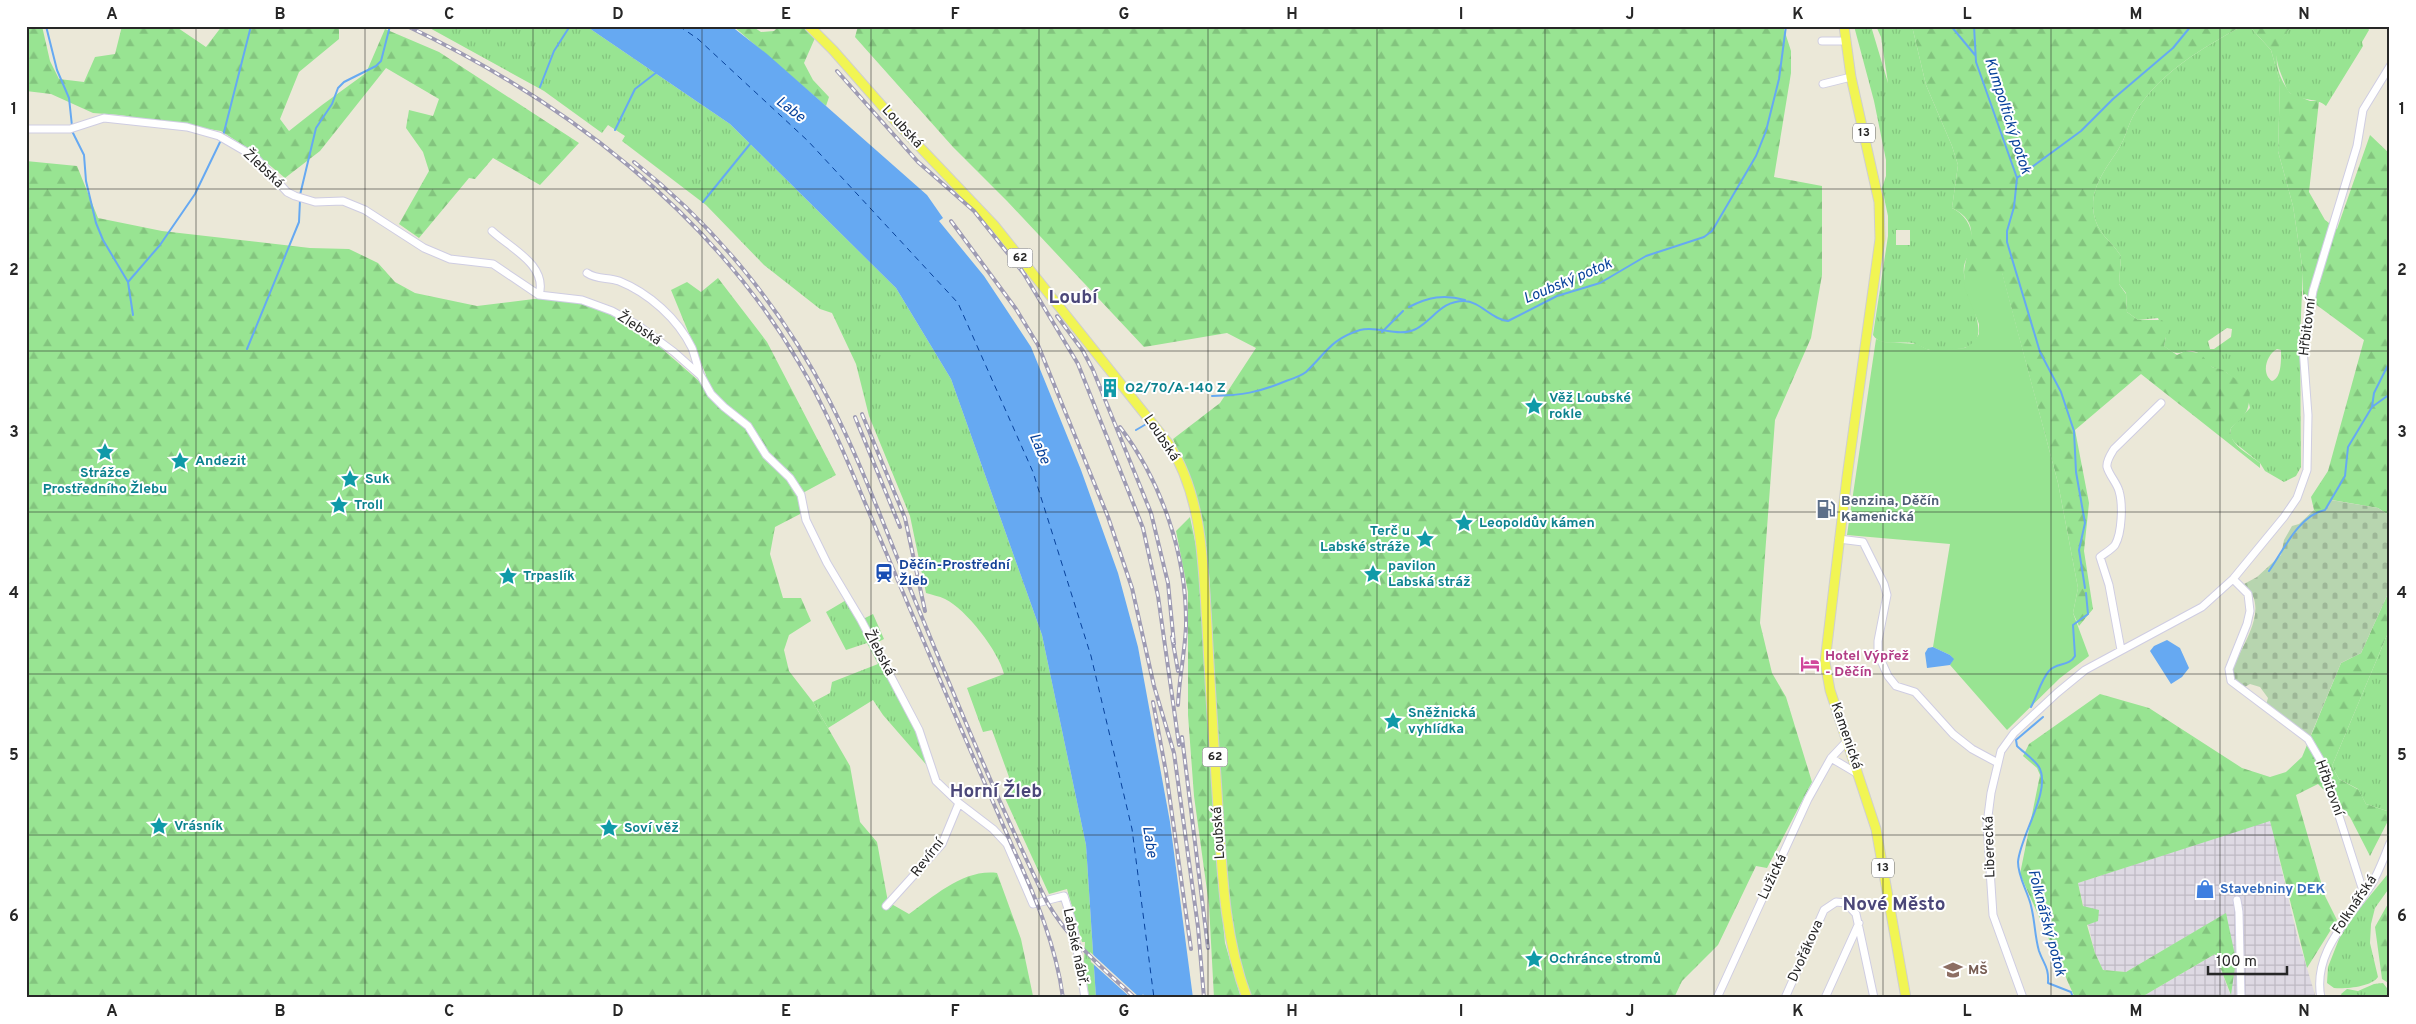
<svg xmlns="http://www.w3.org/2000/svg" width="2416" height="1024" viewBox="0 0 2416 1024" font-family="Overpass,sans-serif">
<defs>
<pattern id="industrial-grid" width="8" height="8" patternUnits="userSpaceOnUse" patternTransform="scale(1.25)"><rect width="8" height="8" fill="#ded9e3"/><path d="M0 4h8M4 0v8" fill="none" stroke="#bebac3"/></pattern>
<pattern id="grass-tufts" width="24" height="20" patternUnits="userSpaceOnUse" patternTransform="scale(1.25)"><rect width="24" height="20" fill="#98e492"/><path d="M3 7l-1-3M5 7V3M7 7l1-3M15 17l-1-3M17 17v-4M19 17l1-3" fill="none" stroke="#83c47e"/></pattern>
<pattern id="forest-firs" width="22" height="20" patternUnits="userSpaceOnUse" patternTransform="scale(1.25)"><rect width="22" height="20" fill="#98e492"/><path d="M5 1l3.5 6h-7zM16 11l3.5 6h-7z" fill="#83c47e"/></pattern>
<pattern id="cemetery-stones" width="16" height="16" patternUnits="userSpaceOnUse" patternTransform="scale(1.25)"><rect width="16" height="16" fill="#b7d5af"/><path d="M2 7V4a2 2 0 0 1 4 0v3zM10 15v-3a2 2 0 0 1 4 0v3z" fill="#9db797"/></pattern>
</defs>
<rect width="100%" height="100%" fill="#ebe8d8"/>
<path fill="url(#industrial-grid)" d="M2270,820L2297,935L2316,998H2140L2215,954L2230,994L2225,914L2126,972L2103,970L2095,953L2078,883Z"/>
<path fill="url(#grass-tufts)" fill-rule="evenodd" d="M426,26H586L730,124L896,288L951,379L1042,635L1086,845L1096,998H1089L1084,961L1085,942H1082L1067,889L1049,894L1004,796L1009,777L992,730L983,732L967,688L1004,674C999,652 966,609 945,599C939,596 932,595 926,593L910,516L869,416L856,364L832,313L820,309L764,265L706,205L622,141L625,136L608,125L602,133L544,91Z
M1854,26H1871L1888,83L1881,37L1876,26H1912L1926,85L1952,146L1958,165L1952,208C1967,215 1975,231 1971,249C1969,255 1965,260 1964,266C1960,294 2003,345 1957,349C1948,350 1938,351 1930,350C1924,349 1918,344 1912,343C1900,341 1880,347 1873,335L1888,236V216L1882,188L1886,176V160L1874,101ZM1896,230H1910V245H1896Z
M2242,26H2249L2271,50L2280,82L2278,151L2293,206L2303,272L2300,336L2301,467L2296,476L2284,482L2265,471L2260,463L2235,443L2230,436L2231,428L2250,408C2249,396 2236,380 2227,373C2222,369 2214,369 2209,365C2204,361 2203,354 2196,352C2179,347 2183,361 2164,346L2166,337L2158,318L2138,320L2127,312L2126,293L2119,284L2121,256C2111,240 2099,236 2094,215C2089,189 2105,170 2118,150C2126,138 2128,123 2136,111C2163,70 2200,50 2242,26ZM2227,328L2232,329L2231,337L2214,349H2210L2208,341ZM2277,349L2281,350C2281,359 2282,378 2272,381C2261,374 2266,355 2277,349Z
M2292,26H2367L2369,30L2362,42L2363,46L2326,106C2317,97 2301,102 2290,93C2286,90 2285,83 2283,79C2273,55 2274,47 2292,26Z
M848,599L861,620L873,614L884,639L874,644L919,730L930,769L883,715L873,700L828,728L813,702L830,693L832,682L878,664L867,643L846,650L826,612Z
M2390,628V812L2366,804L2358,789L2339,779L2332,766Z
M2387,875H2390V887L2375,908L2371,924L2370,943L2378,977C2371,987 2346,989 2334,988L2327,983L2328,967L2339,939L2351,919Z
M2383,983L2390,992V998H2343L2341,994L2347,989L2358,991L2374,984Z"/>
<path fill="url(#forest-firs)" d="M26,26H42L50,61L59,79L84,82L95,57L115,54L122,26L178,28L206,47L222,26H339V39L299,72L280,119L289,131L322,105L366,73L385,29L439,52L579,143L540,185L493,158L475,179L469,178L419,238L399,224L429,171L423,152L406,128L409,110L433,116L439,99L386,68L320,151L285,178L255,153L221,131L120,115L93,113L51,94L26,91Z
M733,26H752L761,32L774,31L779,26H802L815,38L804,63L813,80L829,97L826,106Z
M858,26H1783L1791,51V73L1774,177L1822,186V275L1811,338L1775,420L1760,623L1772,673L1786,697L1812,782L1767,868L1756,866L1718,945L1682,981L1674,998H1251L1233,943L1224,856L1209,573L1193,486L1173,439L1220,403L1256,348L1227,333L1144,347L1007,201L953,147L855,37Z
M1912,26H2242C2200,50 2163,70 2136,111C2128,123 2126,138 2118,150C2105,170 2089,189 2094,215C2099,236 2111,240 2121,256L2119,284L2126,294L2127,312L2138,320H2162L2168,328L2164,346L2177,355L2185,351L2200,353L2212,367L2223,370L2250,389C2249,411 2248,413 2231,428C2227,444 2249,454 2260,463V468L2141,374L2075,430L2089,503L2084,551L2093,609L2079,626L2073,613L2078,588L2058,483L2002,273L1964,272C1966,247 1985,224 1952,208L1958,165L1952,146L1926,85Z
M2249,26H2292C2272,49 2272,68 2290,93L2310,101H2319L2309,192L2325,220L2337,229L2370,135L2390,154V516L2378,508L2332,500L2325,510L2318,514L2314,510L2311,497L2328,471L2364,340L2303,295V272L2293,206L2278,151L2280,82L2271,50Z
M26,161L77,166L98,218L162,231L310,248L349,249L378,263L395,282L415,293L477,306L550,297L582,300L637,327L699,381L706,375L671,290L687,282L701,292L718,278L767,342L836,475L799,495L802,513L775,527L770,554L783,598H801L811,621L789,635L784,650L789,671L813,702L850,766L860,822L877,842L888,902L909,914C935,896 963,869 997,873L1021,939L1033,996L1035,998H26Z
M1190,517L1201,570L1216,852L1225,943L1241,998H1214L1209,905L1194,796L1188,715V592L1176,531Z
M2390,589V628L2332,766L2339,779L2359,790L2366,804L2390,812V817L2370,856L2350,817L2318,784L2296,795L2325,896L2337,920L2307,968L2270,821L2078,883L2083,906L2099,910L2098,921L2087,925L2095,953L2103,970L2126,972L2226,913L2236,960L2231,995L2215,954L2140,998H2075L2020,874L2040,775L2037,768L2023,756L2029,744L2100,694L2149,708L2242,768L2270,777L2286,772L2302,757L2341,663L2361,653Z
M2390,900V984L2382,979L2375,927Z"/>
<path fill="url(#cemetery-stones)" d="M2331,500L2378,508L2390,516V589L2361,653L2341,663L2310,737L2266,705L2268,698L2260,687L2250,684L2243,688C2238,683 2231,678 2232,669C2232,665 2237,659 2239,655C2250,633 2267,604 2244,584L2257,577L2281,555L2284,540L2292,526L2299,524L2314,510L2318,514L2325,510Z"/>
<path fill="#98e492" d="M1964,272H2002L2058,483L2078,588L2073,613L2089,656L2060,678L2007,730L1950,665L1953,659L1950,655L1933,647L1950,544L1847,535L1876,339L1884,342L1917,344L1929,350L1965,348L1974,342L1979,334V324L1965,289Z"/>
<path fill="#66a9f2" d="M586,26H731L767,54L927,195L943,218L939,221L984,276L1031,347L1081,470L1118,573L1138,647L1170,822L1193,998H1145L1143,994L1141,998H1096L1086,845L1042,635L951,379L896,288L730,124Z
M2167,640L2180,648L2189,668L2182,677L2171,684L2150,651L2154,646Z
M1933,647L1950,655L1954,659L1950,665L1927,668L1925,653L1928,648Z"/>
<path fill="#ebe8d8" d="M1090,952L1140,998H1131L1091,962Z"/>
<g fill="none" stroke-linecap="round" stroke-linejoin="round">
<path stroke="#66a9f2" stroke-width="2" d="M46,26L57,70L69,98L72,126
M1951,26L1975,55
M1974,26L1976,62L2017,178L2014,207L2007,231V242L2040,352L2061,392L2074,431L2076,472L2085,523L2079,550L2085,588
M540,87L554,51L570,26
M615,130L635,89L657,72
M72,131L84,155L86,181L96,223L103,240L128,282L133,315
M223,136L251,26
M2017,178L2081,131L2113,99L2173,48L2191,26
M300,195L316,128L332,104L338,88L344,82L376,66L381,61L390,26
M703,202L750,144
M128,282L160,245L195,194L221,140
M1409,307C1428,297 1444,294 1465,300
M1382,332L1403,311
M2390,335V343
M247,349L299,222L300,200
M1212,396C1243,395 1257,393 1286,381C1292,379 1301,376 1306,372C1326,353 1331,339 1360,330C1378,325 1397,338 1416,329C1434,319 1441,301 1464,301C1480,301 1492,320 1508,321L1557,296L1600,283L1646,256L1704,237L1712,231L1756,156L1766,131L1779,79L1786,26
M2372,407L2390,394
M1136,430L1148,423
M2269,571C2283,551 2299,515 2325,510L2345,476L2348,447L2372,407L2374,393L2390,361
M2031,707C2037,696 2041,680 2049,671C2056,662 2069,667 2075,656L2073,625L2088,614L2086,593
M2043,717L2016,740L2017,746C2023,752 2035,760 2039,767C2052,790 2020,836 2018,862C2018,875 2025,887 2029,899C2035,915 2034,934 2039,951C2044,965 2049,967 2048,983L2071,992L2073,998"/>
<path stroke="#08429b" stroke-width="1" stroke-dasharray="6 5" stroke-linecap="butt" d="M679,26L698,39L808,141L958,303L1033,472L1091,656L1132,829L1154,998"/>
<g stroke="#cfcde2" stroke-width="9">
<path id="minor" d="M1822,41H1845
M1823,84L1851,77
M26,129H70L104,118L187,127L219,136L255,157L287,192L295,196L315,202L343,201L365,210L424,248L450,259L493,264L539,295L582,300L612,311L639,326L674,352L701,376L711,394L724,407L748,426L766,455L790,478L801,495L806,520L827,563L861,620L919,730L936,781L959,803L993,829L1007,844L1033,904L1064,896L1073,925L1085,998
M492,231C510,248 548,265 539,295
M587,273C597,280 608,277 619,281C649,293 678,319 692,348C695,356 697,365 700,374
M1839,539L1863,542L1884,584L1887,595L1878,641V654L1888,676L1896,686L1915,692L1953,734L1972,749L1998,763
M2233,579L2248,594L2250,611L2247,624L2229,669L2231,681L2308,739L2322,763L2364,894
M2121,650L2109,585L2100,557C2105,553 2111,550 2115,545C2122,533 2123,504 2119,491C2117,483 2109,475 2107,467C2106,461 2111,454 2114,449L2161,403
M1831,758L1858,774
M2237,900L2239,912L2241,998
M886,906L942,844L959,803
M1717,998L1808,799L1831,758L1847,741
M1785,998L1824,910L1836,902L1846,903L1856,914L1874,998
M1825,998L1859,923
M2023,998L1993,915L1987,824L1991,793L2001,751L2014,733L2057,693L2085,670L2202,607L2233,579L2284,517L2297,498L2307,470L2308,415L2303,348L2313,291L2357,146L2363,110L2390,66
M2321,998C2312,952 2349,920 2371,885C2379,872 2384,857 2390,843"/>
</g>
<g stroke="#cfcfcf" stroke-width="11">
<path id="major" d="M809,26L833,50L897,123L994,225L1168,443C1203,496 1203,565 1207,626C1210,686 1214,747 1218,808C1222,871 1224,937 1247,998
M1844,26L1851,77L1879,202L1880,239L1847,477L1825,662L1830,690L1876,829L1906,998"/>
</g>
<use href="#minor" stroke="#fff" stroke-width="7"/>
<use href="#major" stroke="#f1f553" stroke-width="9"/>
<g stroke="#9e9bb3" stroke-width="4">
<path id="rail" d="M407,26C563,100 711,212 799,363C828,412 849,465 871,517C898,581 925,645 952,708C972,755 993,801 1013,848C1035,896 1056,945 1063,998
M837,71L918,162L974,211L1025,275
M634,162C715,226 782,308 829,400C860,460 883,524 909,586C953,692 996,799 1047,902C1069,941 1103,968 1135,998
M951,221L1016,309L1038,345L1108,517L1132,588L1154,686L1174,753L1198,927L1204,998
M1021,269L1078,364L1143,528L1158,596L1179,745
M1057,316L1083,351L1093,370L1151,513L1168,583L1174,644
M862,414L905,518L925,611
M855,417L900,527
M1120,427C1162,482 1187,556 1186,626C1185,652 1179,678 1178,705
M1172,637L1178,671
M1153,702L1166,772L1191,949
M1182,737L1208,948"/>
</g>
<use href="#rail" stroke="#fff" stroke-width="2" stroke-dasharray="5.5" stroke-linecap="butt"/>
</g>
<path fill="none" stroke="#272727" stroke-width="1" stroke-opacity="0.55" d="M196,26V998M365,26V998M533,26V998M702,26V998M871,26V998M1039,26V998M1208,26V998M1377,26V998M1545,26V998M1714,26V998M1883,26V998M2051,26V998M2220,26V998M26,189H2390M26,351H2390M26,512H2390M26,674H2390M26,835H2390"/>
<defs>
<g id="building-bare" transform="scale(1.5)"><path d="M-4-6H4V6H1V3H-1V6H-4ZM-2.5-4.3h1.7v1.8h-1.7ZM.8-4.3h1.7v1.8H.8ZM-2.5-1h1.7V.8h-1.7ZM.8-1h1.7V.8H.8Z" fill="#0f9aa8" stroke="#fff" stroke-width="2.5" paint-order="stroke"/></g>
<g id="sight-bare" transform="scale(1.5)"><path d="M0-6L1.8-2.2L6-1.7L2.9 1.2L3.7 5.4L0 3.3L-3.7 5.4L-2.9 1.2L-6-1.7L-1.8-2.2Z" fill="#0f9aa8" stroke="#fff" stroke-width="2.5" paint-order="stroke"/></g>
<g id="fuel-bare" transform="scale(1.5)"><path d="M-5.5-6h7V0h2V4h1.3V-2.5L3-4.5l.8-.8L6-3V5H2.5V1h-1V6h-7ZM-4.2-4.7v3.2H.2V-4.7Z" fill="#5c6f8a" stroke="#fff" stroke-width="2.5" paint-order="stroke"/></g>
<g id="station-bare" transform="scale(1.5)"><path d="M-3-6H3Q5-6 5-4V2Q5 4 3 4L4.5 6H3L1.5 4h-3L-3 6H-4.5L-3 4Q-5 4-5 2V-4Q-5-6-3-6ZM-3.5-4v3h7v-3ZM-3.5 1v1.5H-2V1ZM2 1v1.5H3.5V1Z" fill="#1a4fb4" stroke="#fff" stroke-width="2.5" paint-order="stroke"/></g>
<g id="hotel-bare" transform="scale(1.5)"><path d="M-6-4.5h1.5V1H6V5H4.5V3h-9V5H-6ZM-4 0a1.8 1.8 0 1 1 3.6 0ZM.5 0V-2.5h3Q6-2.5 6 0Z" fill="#d1479c" stroke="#fff" stroke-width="2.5" paint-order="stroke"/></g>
<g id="shop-bare" transform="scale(1.5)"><path d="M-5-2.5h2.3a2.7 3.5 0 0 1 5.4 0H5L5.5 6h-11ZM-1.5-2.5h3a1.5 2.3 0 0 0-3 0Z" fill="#3f7fe0" stroke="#fff" stroke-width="2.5" paint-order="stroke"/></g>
<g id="school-bare" transform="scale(1.5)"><path d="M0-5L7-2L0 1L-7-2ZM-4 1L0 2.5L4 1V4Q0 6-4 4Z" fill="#8d6e63" stroke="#fff" stroke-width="2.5" paint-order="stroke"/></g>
</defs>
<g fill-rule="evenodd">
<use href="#building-bare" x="1110" y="388"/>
<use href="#sight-bare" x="1534" y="406"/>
<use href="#sight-bare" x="105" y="452"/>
<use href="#sight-bare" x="180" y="461"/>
<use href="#sight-bare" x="350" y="479"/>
<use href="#sight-bare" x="339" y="505"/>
<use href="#fuel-bare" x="1826" y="509"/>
<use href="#sight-bare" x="1464" y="523"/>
<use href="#sight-bare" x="1425" y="539"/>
<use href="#station-bare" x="884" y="573"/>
<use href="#sight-bare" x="1373" y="574"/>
<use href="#sight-bare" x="508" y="576"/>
<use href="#hotel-bare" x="1810" y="664"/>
<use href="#sight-bare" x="1393" y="721"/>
<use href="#sight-bare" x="159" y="826"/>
<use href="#sight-bare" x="609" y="828"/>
<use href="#shop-bare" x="2205" y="889"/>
<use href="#sight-bare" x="1534" y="959"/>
<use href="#school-bare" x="1953" y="970"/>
</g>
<g text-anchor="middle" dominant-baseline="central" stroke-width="4" stroke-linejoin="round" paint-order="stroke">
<g fill="#fff" stroke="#686868" stroke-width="1">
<rect x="1853" y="123.5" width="22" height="19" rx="4"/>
<rect x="1007.5" y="248.5" width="25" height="19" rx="4"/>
<rect x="1202.5" y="747.5" width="25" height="19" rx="4"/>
<rect x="1872" y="858.5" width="22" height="19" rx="4"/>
</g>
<g font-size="12" font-weight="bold" fill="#272727">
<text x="1864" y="133">13</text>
<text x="1020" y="258">62</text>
<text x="1215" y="757">62</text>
<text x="1883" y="868">13</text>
</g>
<g font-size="14" fill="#272727" stroke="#fff">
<text transform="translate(902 127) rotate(47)">Loubská</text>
<text transform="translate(263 169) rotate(43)">Žlebská</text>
<text transform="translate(2308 327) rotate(-83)">Hřbitovní</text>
<text transform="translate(639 329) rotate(33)">Žlebská</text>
<text transform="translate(1161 438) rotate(56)">Loubská</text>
<text transform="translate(879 653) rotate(62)">Žlebská</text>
<text transform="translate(1846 736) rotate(71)">Kamenická</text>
<text transform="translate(2329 788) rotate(70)">Hřbitovní</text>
<text transform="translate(1219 833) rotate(-94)">Loubská</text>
<text transform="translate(1990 847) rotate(-92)">Liberecká</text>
<text transform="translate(928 858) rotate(-52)">Revírní</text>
<text transform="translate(1773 877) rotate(-65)">Lužická</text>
<text transform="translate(2355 905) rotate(-56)">Folknářská</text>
<text transform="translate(1075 947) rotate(78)">Labské nábř.</text>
<text transform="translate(1806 951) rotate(-66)">Dvořákova</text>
</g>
<g font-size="14" font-weight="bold" fill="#0d838f" stroke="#fff" text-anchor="start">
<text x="1125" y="388">O2/70/A-140 Z</text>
<text x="1549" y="398">Věž Loubské<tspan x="1549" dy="16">rokle</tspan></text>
<text x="195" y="461">Andezit</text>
<text x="105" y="473" text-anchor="middle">Strážce<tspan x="105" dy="16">Prostředního Žlebu</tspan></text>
<text x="365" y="479">Suk</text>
<text x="354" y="505">Troll</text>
<text x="1479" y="523">Leopoldův kámen</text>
<text x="1410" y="531" text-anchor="end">Terč u<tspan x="1410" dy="16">Labské stráže</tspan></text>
<text x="1388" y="566">pavilon<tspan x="1388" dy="16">Labská stráž</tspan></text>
<text x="523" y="576">Trpaslík</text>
<text x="1408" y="713">Sněžnická<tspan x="1408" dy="16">vyhlídka</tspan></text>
<text x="174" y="826">Vrásník</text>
<text x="624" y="828">Soví věž</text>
<text x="1549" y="959">Ochránce stromů</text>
</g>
<g font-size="14" font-weight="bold" fill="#4e5e75" stroke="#fff" text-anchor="start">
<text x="1841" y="501">Benzina, Děčín<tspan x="1841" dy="16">Kamenická</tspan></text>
</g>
<g font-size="14" font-weight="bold" fill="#164399" stroke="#fff" text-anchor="start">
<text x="899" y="565">Děčín-Prostřední<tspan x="899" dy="16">Žleb</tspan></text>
</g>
<g font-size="14" font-weight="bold" fill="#b23c85" stroke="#fff" text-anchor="start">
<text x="1825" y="656">Hotel Výpřež<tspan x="1825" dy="16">- Děčín</tspan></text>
</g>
<g font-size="14" font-weight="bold" fill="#366cbe" stroke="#fff" text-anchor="start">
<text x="2220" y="889">Stavebniny DEK</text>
</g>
<g font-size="14" font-weight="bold" fill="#785e54" stroke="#fff" text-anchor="start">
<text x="1968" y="970">MŠ</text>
</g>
<g font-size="15" font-style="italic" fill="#08429b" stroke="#fff">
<text transform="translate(790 110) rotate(37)">Labe</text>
<text transform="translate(2007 116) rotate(72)">Kumpoltický potok</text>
<text transform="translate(1568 282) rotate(-23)">Loubský potok</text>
<text transform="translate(1039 449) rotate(67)">Labe</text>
<text transform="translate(1149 842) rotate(81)">Labe</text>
<text transform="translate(2046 923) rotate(75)">Folknářský potok</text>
</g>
<g font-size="19" font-weight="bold" fill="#4b4779" stroke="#fff">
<text x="1073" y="298">Loubí</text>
<text x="996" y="792">Horní Žleb</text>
<text x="1894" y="905">Nové Město</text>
</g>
</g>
<rect width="2416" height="1024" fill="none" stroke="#ffffff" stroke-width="55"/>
<path d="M2208 966v8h79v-8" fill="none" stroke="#272727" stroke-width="2.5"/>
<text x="2216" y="966" font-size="15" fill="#272727" stroke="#ffffff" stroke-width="4" paint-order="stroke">100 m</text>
<rect x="28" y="28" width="2360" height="968" fill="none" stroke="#272727" stroke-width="2"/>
<g font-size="16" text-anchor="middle" font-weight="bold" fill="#272727">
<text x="112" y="19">A</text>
<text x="280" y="19">B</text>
<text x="449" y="19">C</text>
<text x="618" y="19">D</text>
<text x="786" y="19">E</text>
<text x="955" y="19">F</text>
<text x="1124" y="19">G</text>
<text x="1292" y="19">H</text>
<text x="1461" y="19">I</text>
<text x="1630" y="19">J</text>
<text x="1798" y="19">K</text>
<text x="1967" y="19">L</text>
<text x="2136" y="19">M</text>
<text x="2304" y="19">N</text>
<text x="14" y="114">1</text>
<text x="2402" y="114">1</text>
<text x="14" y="275">2</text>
<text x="2402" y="275">2</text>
<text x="14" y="437">3</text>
<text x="2402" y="437">3</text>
<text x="14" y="598">4</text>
<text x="2402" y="598">4</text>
<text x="14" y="760">5</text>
<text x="2402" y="760">5</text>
<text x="14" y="921">6</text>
<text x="2402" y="921">6</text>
<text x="112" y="1016">A</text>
<text x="280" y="1016">B</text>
<text x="449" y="1016">C</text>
<text x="618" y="1016">D</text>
<text x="786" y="1016">E</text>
<text x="955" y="1016">F</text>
<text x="1124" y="1016">G</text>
<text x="1292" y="1016">H</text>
<text x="1461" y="1016">I</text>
<text x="1630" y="1016">J</text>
<text x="1798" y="1016">K</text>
<text x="1967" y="1016">L</text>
<text x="2136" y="1016">M</text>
<text x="2304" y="1016">N</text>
</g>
</svg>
